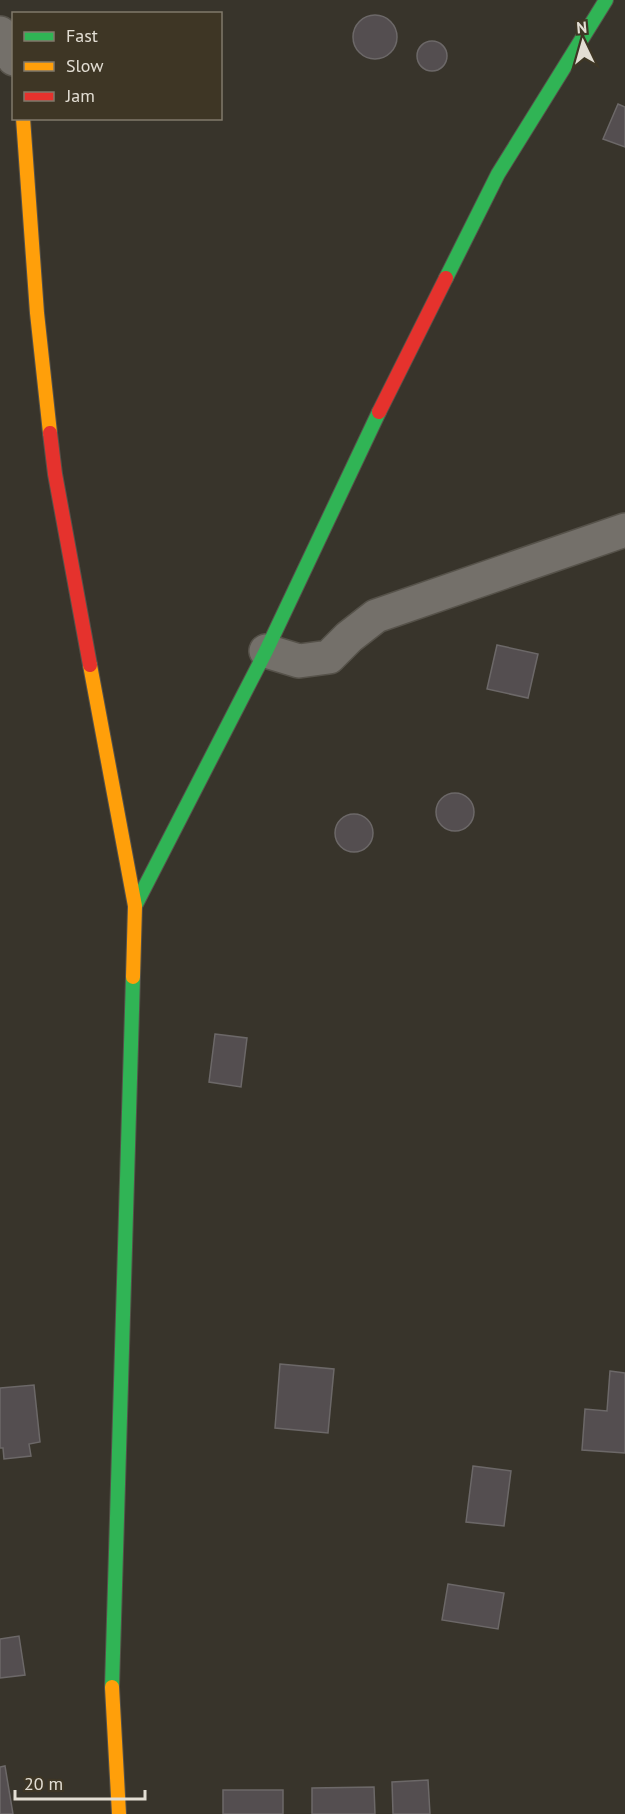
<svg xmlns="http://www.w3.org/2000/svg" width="625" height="1814" viewBox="0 0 625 1814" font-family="'PT Sans',sans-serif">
<rect width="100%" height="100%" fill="#38342b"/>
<path fill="#544e50" stroke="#6c6868" stroke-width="1.5" d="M353 37a22 22 0 1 1 44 0a22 22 0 1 1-44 0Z
M417 56a15 15 0 1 1 30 0a15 15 0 1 1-30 0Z
M618,104L625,107V147L603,139Z
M497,645L538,654L528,698L487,689Z
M436 812a19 19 0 1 1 38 0a19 19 0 1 1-38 0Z
M335 833a19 19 0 1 1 38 0a19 19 0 1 1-38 0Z
M215,1034L247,1038L241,1087L209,1082Z
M280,1364L334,1369L328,1433L275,1428Z
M610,1371L625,1373V1453L582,1450L585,1409L607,1411Z
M34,1385L40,1442L29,1444L31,1456L4,1459L3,1448H0V1388Z
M473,1466L511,1471L504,1526L466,1522Z
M448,1584L504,1593L498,1629L442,1620Z
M19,1636L25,1675L0,1678V1639Z
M5,1766L13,1814H0V1767Z
M428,1780L430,1814H393L392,1782Z
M374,1787L375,1814H312V1788Z
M223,1790H283V1814H223Z"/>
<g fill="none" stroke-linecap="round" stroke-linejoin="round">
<g stroke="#56524a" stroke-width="36">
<path id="street" d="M0,33L14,59
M266,651L299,661L329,657L349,637L376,616L625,530"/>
</g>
<g stroke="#56524a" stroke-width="16">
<path id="fast" d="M446,278L498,174L606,0
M135,906L266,651L379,412
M112,1687L133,977"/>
</g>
<g stroke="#56524a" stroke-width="16">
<path id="slow" d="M23,118L37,313L50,433
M90,665L135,906L133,977
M112,1687L119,1814"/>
</g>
<g stroke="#56524a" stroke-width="16">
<path id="jam" d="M379,412L446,278
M50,433L55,474L90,665"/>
</g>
<use href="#street" stroke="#74706a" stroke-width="33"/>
<use href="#fast" stroke="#30b455" stroke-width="14"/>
<use href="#slow" stroke="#ff9f0a" stroke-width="14"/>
<use href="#jam" stroke="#e5322d" stroke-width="14"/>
</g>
<rect x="12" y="12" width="210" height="108" fill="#3e3625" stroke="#80796b" stroke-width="1.5"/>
<rect x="24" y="32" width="30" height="9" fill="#30b455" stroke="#80796b" stroke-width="1.5"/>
<text x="66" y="42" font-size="18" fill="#e3ded4">Fast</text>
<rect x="24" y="62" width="30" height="9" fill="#ff9f0a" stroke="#80796b" stroke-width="1.5"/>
<text x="66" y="72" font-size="18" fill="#e3ded4">Slow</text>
<rect x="24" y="92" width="30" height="9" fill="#e5322d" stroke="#80796b" stroke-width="1.5"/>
<text x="66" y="102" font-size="18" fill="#e3ded4">Jam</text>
<g transform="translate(583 42) rotate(355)" stroke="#3e3625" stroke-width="4.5" paint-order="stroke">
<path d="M0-4.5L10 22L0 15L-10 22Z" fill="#e3ded4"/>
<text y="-9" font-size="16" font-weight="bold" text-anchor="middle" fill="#e3ded4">N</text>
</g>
<path d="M15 1790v9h130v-9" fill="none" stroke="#e3ded4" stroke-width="3"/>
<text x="24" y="1790" font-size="18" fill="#e3ded4" stroke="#3e3625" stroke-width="4.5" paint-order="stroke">20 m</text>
</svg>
